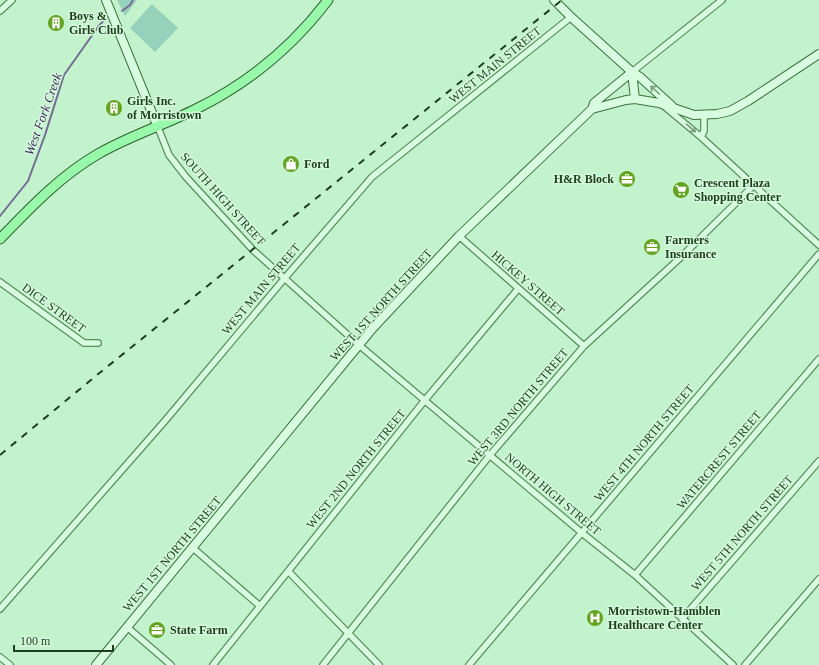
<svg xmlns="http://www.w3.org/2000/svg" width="819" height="665" viewBox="0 0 819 665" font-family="Georgia,serif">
<rect width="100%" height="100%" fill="#c3f3cd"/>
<path fill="#96d2bb" d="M117,0H137L125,16Z
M152,4L178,28L155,52L130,28Z"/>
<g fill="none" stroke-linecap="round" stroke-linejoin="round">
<path stroke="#766b95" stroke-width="2" d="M122,11L130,5L133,0
M0,216L28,181L45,135L64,75L98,27L105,19"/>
<g stroke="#588f5a" stroke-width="8">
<path id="street" d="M0,11L12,0
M632,72L722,0
M665,107L701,137L819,245
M157,125L169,155L186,177L253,250L359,345L582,533L635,575L733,665
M701,137L704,131V115
M459,236L584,346
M0,282L84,343H98
M193,548L260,606
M288,571L379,665
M635,575L819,359
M0,609L164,422L284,279L372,177L571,17
M682,619L819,461
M127,627L171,665
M0,657L10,665
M213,665L425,400L518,289
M323,665L490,455L584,346L680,258L753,186
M469,665L819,254
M745,665L819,579"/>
</g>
<g stroke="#3b713b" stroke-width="10">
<path id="secondary" d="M106,0L157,125
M554,0L571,17L632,72L640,77L672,106
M632,72L635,99
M592,109L626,100L635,99L659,103L694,115L717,114L730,111L748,101L819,54
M96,665L372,329L459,236L592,109L594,103L632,72"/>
</g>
<g stroke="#2e5d2c" stroke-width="11">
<path id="primary" d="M0,239C30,208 60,176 98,154C129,136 164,125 196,109C249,83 293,46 328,0"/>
</g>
<use href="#street" stroke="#d8fcdf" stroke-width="5.5"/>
<use href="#secondary" stroke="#d8fcdf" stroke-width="8"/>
<use href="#primary" stroke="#98f9ab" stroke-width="9"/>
<path stroke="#1e3e1d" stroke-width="2" stroke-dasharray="7 7" stroke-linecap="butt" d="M0,455L97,375L562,0"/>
</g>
<defs><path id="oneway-shaft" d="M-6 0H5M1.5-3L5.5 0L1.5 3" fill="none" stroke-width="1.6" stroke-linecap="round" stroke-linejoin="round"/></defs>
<g stroke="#7b9d7e">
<use href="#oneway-shaft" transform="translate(655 90) rotate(-138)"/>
<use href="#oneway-shaft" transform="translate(691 128) rotate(41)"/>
</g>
<defs>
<g id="building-disc" transform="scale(0.9)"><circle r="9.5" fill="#63a521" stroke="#d4f9dc"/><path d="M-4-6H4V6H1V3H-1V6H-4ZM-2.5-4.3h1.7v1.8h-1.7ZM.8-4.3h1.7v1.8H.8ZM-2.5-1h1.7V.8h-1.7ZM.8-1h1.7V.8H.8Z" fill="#fff"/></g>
<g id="shop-disc" transform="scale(0.9)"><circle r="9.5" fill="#63a521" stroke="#d4f9dc"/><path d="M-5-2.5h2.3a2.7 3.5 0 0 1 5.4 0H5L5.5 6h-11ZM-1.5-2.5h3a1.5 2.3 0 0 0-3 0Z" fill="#fff"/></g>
<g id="office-disc" transform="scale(0.9)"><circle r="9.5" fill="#63a521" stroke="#d4f9dc"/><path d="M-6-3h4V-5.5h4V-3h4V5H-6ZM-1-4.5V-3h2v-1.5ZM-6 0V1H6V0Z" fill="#fff"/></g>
<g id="supermarket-disc" transform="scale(0.9)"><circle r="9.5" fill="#63a521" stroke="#d4f9dc"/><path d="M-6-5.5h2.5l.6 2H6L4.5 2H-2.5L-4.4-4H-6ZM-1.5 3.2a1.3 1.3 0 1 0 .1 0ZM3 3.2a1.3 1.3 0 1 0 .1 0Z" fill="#fff"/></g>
<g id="hospital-disc" transform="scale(0.9)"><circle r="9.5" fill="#63a521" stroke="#d4f9dc"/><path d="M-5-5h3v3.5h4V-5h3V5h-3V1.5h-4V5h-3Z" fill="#fff"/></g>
</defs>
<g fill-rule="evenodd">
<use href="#building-disc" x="56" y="23"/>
<use href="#building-disc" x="114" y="108"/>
<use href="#shop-disc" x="291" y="164"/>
<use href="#office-disc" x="627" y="179"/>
<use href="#supermarket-disc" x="681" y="190"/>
<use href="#office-disc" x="652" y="247"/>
<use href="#hospital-disc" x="595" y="618"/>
<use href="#office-disc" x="157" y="630"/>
</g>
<g text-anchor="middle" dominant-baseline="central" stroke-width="3" stroke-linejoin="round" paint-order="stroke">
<g font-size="12" font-weight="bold" fill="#1e3e1d" stroke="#d4f9dc" text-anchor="start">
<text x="69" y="16">Boys &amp;<tspan x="69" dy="14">Girls Club</tspan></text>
<text x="127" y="101">Girls Inc.<tspan x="127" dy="14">of Morristown</tspan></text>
<text x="304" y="164">Ford</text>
<text x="614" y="179" text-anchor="end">H&amp;R Block</text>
<text x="694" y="183">Crescent Plaza<tspan x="694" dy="14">Shopping Center</tspan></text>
<text x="665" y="240">Farmers<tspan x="665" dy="14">Insurance</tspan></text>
<text x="608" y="611">Morristown-Hamblen<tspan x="608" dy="14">Healthcare Center</tspan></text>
<text x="170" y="630">State Farm</text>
</g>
<g font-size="12" fill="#1e3e1d" stroke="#d4f9dc">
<text transform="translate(495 65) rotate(-39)">WEST MAIN STREET</text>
<text transform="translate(223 199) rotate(48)">SOUTH HIGH STREET</text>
<text transform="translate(528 283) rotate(41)">HICKEY STREET</text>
<text transform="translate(261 289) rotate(-50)">WEST MAIN STREET</text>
<text transform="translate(381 305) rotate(-48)">WEST 1ST NORTH STREET</text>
<text transform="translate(54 308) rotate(36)">DICE STREET</text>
<text transform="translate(518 407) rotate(-50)">WEST 3RD NORTH STREET</text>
<text transform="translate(644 443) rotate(-50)">WEST 4TH NORTH STREET</text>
<text transform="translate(719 460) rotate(-50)">WATERCREST STREET</text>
<text transform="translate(356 469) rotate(-51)">WEST 2ND NORTH STREET</text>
<text transform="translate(553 494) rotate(40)">NORTH HIGH STREET</text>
<text transform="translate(742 533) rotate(-49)">WEST 5TH NORTH STREET</text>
<text transform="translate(172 554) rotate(-50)">WEST 1ST NORTH STREET</text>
</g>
<g font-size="13" font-style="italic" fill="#422b5f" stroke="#d4f9dc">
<text transform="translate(43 114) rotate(-70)">West Fork Creek</text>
</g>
</g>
<path d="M14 645v6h99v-6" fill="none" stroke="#1e3e1d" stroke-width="2"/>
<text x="20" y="645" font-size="12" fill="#1e3e1d" stroke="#d4f9dc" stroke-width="3" paint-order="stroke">100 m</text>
</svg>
